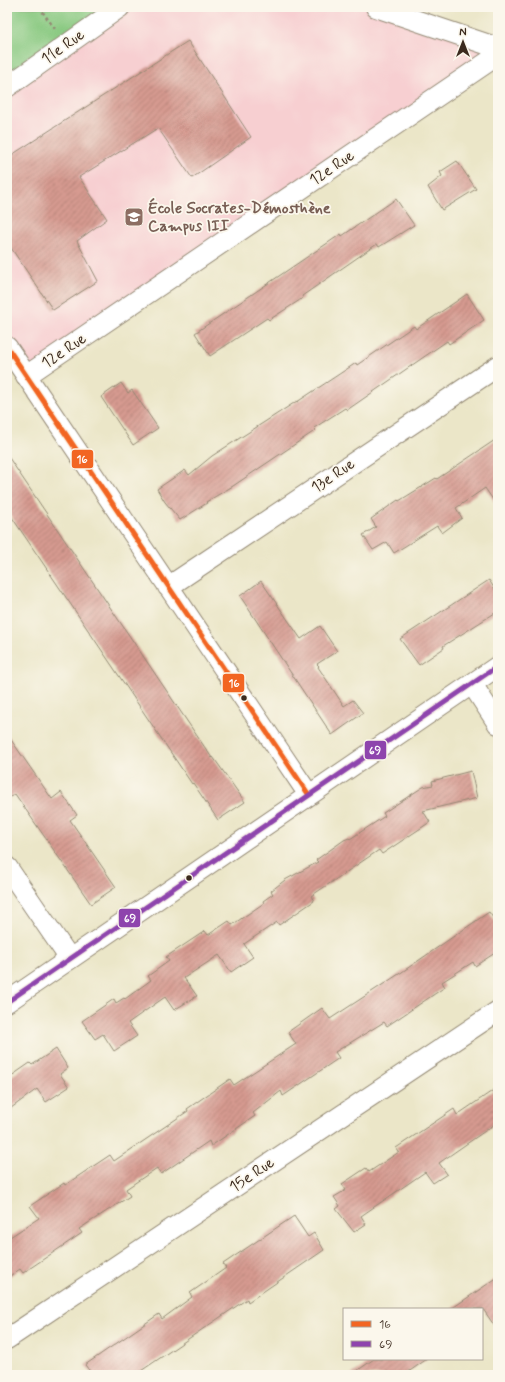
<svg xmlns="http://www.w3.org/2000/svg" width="505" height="1382" viewBox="0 0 505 1382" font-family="Mynerve,sans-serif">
<defs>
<pattern id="building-hatch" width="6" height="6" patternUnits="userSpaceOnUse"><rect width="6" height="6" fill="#d69a90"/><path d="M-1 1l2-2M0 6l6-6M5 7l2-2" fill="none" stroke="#af7e75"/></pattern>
</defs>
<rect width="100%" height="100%" fill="#fbf7ec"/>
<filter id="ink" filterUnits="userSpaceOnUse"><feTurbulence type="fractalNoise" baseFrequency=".025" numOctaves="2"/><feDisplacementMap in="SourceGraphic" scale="8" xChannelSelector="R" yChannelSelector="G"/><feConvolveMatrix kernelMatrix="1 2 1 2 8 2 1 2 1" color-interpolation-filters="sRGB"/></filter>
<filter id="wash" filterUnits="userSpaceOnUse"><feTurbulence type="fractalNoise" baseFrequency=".012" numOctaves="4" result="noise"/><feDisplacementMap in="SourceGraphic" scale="16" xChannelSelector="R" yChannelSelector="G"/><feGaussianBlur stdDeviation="0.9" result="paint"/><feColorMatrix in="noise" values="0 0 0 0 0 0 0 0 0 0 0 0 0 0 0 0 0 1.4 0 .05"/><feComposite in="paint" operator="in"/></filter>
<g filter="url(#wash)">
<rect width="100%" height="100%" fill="#ebe6c8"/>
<path fill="#f7cfd1" d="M120,7H376L498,48L26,376L7,347V87Z"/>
<path fill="#89c981" stroke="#627a50" d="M7,7H120L7,87Z"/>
<g id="blocks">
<path fill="url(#building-hatch)" d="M188,41L251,137L192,178L158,128L79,177L107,219L77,241L98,281L53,310L7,242V158Z
M457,161L476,189L442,210L428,187L442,176L440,172Z
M396,199L414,225L379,247L377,244L302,296L303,298L269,320L267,318L210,356L195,333L341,234L342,236Z
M467,294L484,320L449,344L447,341L347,410L345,408L314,428L316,430L233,486L206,502L207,503L180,520L165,502L157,489L185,470L189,475L212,456L297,401V402L356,363L357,365L414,326L416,329Z
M121,383L128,393L132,390L158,428L133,445L101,397Z
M498,438V507L485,488L456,508L462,518L442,533L437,526L394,553L387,542L373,550L363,535L376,527L371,519L398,500L399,501L436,478L437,479Z
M7,455L212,758L213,757L245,802L218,820L193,783L192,784L7,510Z
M489,580L498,594V611L443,646L444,648L419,665L400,639Z
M261,581L301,639L320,626L337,651L317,664L319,666L318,667L344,706L353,700L363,713L332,735L240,596Z
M7,734L52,799L61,792L77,815L70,820L116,887L91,904L15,794L7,799Z
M471,771L477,798L423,811L430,822L382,854L379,850L311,896L314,901L279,925L277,922L244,944L253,957L231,972L219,955L184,978L197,996L174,1010L165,997L128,1023L137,1036L114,1051L103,1034L95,1039L82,1021L114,999L116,1003L124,998L125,999L151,980L148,976L169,961L166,957L205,931L208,935L229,921L232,925L264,903L263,901L273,894L271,891L285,880L318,862L316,860L344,840L349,838L350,839L385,816L383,813L423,787L433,785L432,781Z
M489,912L498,925V951L475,966L473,962L442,982L445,987L387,1026L384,1022L335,1052L339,1058L283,1096L281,1091L253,1113L255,1116L211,1146L209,1141L161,1174L157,1168L126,1189L130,1196L79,1229L82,1233L23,1273L20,1269L7,1278V1239L39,1218L30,1206L64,1183L65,1185L110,1155L114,1161L188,1111L187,1109L230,1079L234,1085L296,1044L288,1032L322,1008L330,1019L402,972Z
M56,1049L68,1068L60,1074L69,1087L46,1102L37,1089L7,1111V1079L30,1063L32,1065Z
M498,1087V1122L439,1163L447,1174L433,1183L425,1172L361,1216L366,1224L354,1232L336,1209L340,1206L334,1197L346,1190L342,1184L366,1168L369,1172L399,1152L396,1148L454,1109L457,1115Z
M294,1216L308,1237L314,1233L324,1250L248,1302L247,1299L135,1375H93L85,1365L159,1314L162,1319L192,1297L190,1293L226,1268L223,1264Z
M498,1277V1331L483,1309H451Z
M374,1359H427L404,1375H351Z"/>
</g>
</g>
<g filter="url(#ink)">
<use href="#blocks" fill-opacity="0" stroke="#938873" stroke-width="1"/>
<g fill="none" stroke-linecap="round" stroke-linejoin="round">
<g stroke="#938873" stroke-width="22">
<path id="minor" d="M376,7L498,48
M7,87L120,7
M7,347L309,795
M26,376L498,55
M168,587L498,366
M472,684L498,724
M7,867L70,959
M7,1002L498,666
M7,1339L498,1011"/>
</g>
<path stroke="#938873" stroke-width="2.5" stroke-dasharray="3 3" stroke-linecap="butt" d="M39,7L55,29"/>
<use href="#minor" stroke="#fff" stroke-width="20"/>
<g stroke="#fbf7ec" stroke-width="8">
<path id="bus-1" d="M7,347L309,795"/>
</g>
<g stroke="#fbf7ec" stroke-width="8">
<path id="bus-2" d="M7,1002L498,666"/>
</g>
<use href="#bus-1" stroke="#f26522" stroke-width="5"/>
<use href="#bus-2" stroke="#8e44ad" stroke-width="5"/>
</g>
</g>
<defs>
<g id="school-square" transform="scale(1)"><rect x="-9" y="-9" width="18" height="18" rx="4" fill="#8d6e63" stroke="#fbf7ec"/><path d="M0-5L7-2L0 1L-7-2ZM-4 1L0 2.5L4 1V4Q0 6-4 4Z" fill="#fff"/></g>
</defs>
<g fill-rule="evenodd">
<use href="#school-square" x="134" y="217"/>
</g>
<g fill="#3b2a1e" stroke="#fbf7ec" stroke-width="1.5">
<circle cx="244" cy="698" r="3.5"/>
<circle cx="189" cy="878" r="3.5"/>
</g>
<g text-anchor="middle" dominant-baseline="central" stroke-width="3.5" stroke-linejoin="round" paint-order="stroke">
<g font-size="16" fill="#3b2a1e" stroke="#fbf7ec">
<text transform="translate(63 47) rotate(-35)">11e Rue</text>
<text transform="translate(332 168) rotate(-34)">12e Rue</text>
<text transform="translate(64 351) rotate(-34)">12e Rue</text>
<text transform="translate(333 476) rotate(-34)">13e Rue</text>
<text transform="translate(252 1175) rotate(-34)">15e Rue</text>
</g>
<g font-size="16" font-weight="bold" fill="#785e54" stroke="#fbf7ec" text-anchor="start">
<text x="148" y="208">École Socrates-Démosthène<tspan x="148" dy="18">Campus III</tspan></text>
</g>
</g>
<g stroke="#fbf7ec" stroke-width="1.5">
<rect x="71" y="449" width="23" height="20" rx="4" fill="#f26522"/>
<rect x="222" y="673" width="23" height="20" rx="4" fill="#f26522"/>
<rect x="364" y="740" width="23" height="20" rx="4" fill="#8e44ad"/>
<rect x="118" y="908" width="23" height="20" rx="4" fill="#8e44ad"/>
</g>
<g font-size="11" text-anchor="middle" font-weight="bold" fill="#fff">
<text x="82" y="463">16</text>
<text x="234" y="687">16</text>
<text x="375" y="754">69</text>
<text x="130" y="922">69</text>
</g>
<rect width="505" height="1382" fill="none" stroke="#fbf7ec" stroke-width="24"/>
<rect x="343" y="1308" width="140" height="52" fill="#fbf7ec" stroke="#aea59a"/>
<rect x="351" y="1321" width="20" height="6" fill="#f26522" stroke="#aea59a"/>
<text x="379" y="1328" font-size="12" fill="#3b2a1e">16</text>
<rect x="351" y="1341" width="20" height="6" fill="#8e44ad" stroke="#aea59a"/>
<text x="379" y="1348" font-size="12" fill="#3b2a1e">69</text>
<g transform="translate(463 42)" stroke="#fbf7ec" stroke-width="3" paint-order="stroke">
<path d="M0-3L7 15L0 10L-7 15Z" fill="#3b2a1e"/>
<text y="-6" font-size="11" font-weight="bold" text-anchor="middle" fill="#3b2a1e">N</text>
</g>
</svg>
